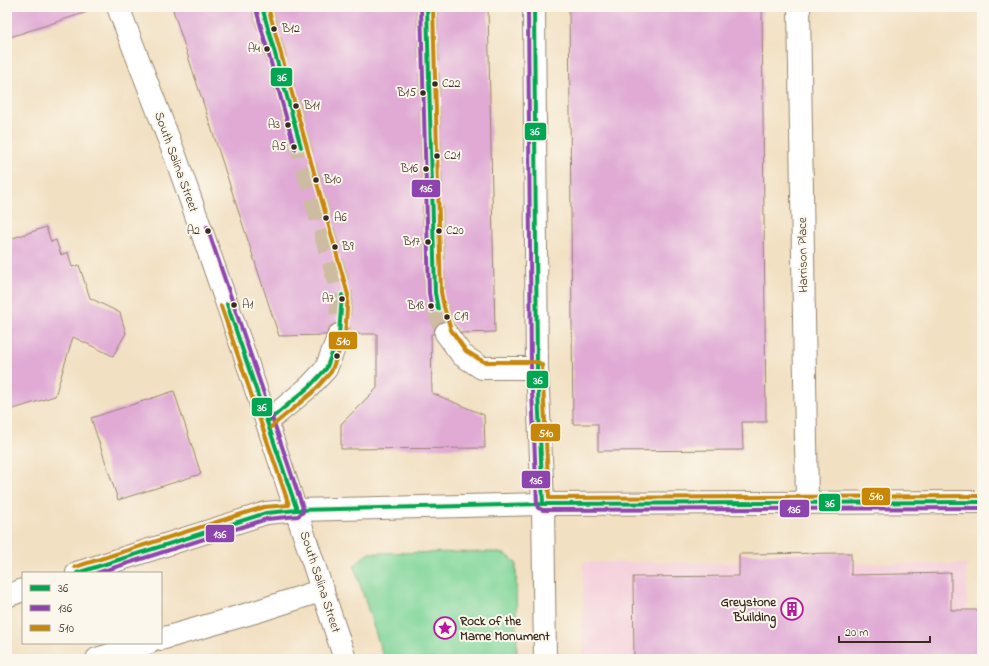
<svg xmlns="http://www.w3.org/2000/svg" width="989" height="666" viewBox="0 0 989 666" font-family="'Indie Flower',sans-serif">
<rect width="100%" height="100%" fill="#fbf7ec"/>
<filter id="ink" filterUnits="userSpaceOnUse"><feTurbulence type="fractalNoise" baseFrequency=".025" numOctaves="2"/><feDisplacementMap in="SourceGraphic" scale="8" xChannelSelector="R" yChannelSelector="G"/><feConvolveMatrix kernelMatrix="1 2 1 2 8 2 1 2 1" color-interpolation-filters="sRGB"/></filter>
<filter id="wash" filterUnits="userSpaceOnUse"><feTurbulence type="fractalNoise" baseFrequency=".012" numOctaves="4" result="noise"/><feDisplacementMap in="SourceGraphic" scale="16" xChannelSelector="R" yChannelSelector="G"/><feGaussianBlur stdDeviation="0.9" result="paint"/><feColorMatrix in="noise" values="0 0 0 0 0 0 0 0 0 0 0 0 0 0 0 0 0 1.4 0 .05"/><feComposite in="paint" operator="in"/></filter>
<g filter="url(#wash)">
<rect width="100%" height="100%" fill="#f2e0c2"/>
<path fill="#f5cfdc" d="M583,562L966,564L969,659H583Z"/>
<path fill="#7fd599" stroke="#5d805c" d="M492,552C502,553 510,555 516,563L517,659H384L354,566L362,558L370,553Z"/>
<g id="blocks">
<path fill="#e0aad5" d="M7,7H86L87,12L7,38Z
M172,7H488L495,332L461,333L451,322L445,321L438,323L435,328L434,334H431L432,393L484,415L485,448L341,449V424L377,388V334H351L348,327L343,323H337L331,326L326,335L279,336Z
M569,7H762L766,422H742L743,450L598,451V424H573Z
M46,227L51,242L56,240L61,255L68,252L72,267L79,265L90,298L120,313L126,333L113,356L73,337L55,396L7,411V240Z
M174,391L201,474L118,500L91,418Z
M851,553V575L951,573V610H982V659H634L633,577L739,576V554Z"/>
</g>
</g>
<g filter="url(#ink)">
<use href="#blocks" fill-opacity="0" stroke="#968570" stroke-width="1"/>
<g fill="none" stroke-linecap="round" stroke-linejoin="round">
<path stroke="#cdbca1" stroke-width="22" stroke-dasharray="22 11" stroke-linecap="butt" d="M262,7L342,295L339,335
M427,7L435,293L438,309L446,333"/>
<g stroke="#968570" stroke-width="24">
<path id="minor" d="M534,7L537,368L543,504L545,659
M799,7L807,502
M446,333L462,355L482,368H537
M267,422L309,387L326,369L339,335
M161,639L255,612L323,590
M97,659L148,643"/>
</g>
<g stroke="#968570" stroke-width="24">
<path id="major" d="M118,7L176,158L241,344L345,659
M77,573L266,513L297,510L543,504L982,502
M7,596L23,590"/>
</g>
<use href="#minor" stroke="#fff" stroke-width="22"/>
<use href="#major" stroke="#fff" stroke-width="22"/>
<g stroke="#fbf7ec" stroke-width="7">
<path id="bus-1" d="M262,7L301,147
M427,7L435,293L438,309
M534,7L537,368L543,504
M227,304L297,510
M267,422L309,387L326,369L339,335L342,295
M77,573L266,513L297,510L543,504L982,502"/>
</g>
<g stroke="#fbf7ec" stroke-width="7">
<path id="bus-2" d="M421,7L429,293L432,310
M528,7L531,368L537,504L538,508L543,510L982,508
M256,9L295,149
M97,573L267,519L298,516L303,512V508L207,227"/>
</g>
<g stroke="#fbf7ec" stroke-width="7">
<path id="bus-3" d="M268,7L348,295L345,336L331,372L313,392L271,427
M433,7L441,292L444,307L451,330L466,351L484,362H538L542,365L549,498L982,496
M75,567L264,507L289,505L221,306"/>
</g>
<use href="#bus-1" stroke="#00a651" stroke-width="4"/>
<use href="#bus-2" stroke="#8e44ad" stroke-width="4"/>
<use href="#bus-3" stroke="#c88708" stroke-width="4"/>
</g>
</g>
<defs>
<g id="building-ring" transform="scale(1.15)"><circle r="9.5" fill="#fbf7ec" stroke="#b5179e" stroke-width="1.5"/><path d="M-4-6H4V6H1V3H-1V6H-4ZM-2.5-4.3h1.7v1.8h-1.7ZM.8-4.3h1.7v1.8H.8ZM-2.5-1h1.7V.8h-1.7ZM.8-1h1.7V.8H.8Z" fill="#b5179e"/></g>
<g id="sight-ring" transform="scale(1.15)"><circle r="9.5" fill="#fbf7ec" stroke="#b5179e" stroke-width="1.5"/><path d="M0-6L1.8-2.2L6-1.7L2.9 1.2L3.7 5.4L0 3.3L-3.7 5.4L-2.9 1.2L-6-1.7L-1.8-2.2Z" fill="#b5179e"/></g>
</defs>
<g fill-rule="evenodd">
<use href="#building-ring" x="792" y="609"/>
<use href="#sight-ring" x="445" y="628"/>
</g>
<g fill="#3b2a1e" stroke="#fbf7ec" stroke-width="1.5">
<circle cx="274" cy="29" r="3.5"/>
<circle cx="267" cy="49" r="3.5"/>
<circle cx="435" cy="84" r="3.5"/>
<circle cx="423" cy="93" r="3.5"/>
<circle cx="296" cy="106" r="3.5"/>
<circle cx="288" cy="125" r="3.5"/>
<circle cx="294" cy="147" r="3.5"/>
<circle cx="437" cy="156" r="3.5"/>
<circle cx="426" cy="169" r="3.5"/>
<circle cx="316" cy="180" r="3.5"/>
<circle cx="326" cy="218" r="3.5"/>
<circle cx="208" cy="231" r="3.5"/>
<circle cx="439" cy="231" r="3.5"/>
<circle cx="428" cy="242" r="3.5"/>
<circle cx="335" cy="247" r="3.5"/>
<circle cx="342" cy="299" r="3.5"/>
<circle cx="234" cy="305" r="3.5"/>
<circle cx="431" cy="306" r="3.5"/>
<circle cx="447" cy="317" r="3.5"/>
<circle cx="337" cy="356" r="3.5"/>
</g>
<g text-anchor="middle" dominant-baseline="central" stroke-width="4" stroke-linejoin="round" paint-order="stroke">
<g font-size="12" fill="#3b2a1e" stroke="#fbf7ec" text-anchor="start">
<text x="282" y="29">B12</text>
<text x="260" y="49" text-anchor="end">A4</text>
<text x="442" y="84">C22</text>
<text x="416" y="93" text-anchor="end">B15</text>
<text x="304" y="106">B11</text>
<text x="280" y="125" text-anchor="end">A3</text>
<text x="286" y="147" text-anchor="end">A5</text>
<text x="444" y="156">C21</text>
<text x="418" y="169" text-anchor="end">B16</text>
<text x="324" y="180">B10</text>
<text x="334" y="218">A6</text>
<text x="200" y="231" text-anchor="end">A2</text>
<text x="446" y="231">C20</text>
<text x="420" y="242" text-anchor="end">B17</text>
<text x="342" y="247">B9</text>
<text x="334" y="299" text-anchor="end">A7</text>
<text x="242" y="305">A1</text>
<text x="424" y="306" text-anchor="end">B18</text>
<text x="454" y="317">C19</text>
</g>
<g font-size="13" fill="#3b2a1e" stroke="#fbf7ec">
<text transform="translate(176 162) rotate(70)">South Salina Street</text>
<text transform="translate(803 255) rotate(-91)">Harrison Place</text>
<text transform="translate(320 582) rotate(72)">South Salina Street</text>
</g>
<g font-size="13" font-weight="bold" fill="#3b2a1e" stroke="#fbf7ec" text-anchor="end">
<text x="776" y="602">Greystone<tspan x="776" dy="15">Building</tspan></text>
<text x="460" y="621" text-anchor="start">Rock of the<tspan x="460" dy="15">Marne Monument</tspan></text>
</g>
</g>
<g stroke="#fbf7ec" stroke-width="1.5">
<rect x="270" y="67" width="23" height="20" rx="4" fill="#00a651"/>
<rect x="524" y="122" width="23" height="19" rx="4" fill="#00a651"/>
<rect x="411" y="179" width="30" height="19" rx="4" fill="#8e44ad"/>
<rect x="328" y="331" width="30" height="19" rx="4" fill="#c88708"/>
<rect x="526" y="370" width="23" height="19" rx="4" fill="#00a651"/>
<rect x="251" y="397" width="22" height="20" rx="4" fill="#00a651"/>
<rect x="530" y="423" width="31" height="19" rx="4" fill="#c88708"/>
<rect x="521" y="470" width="30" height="19" rx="4" fill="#8e44ad"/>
<rect x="861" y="487" width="30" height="19" rx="4" fill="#c88708"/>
<rect x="818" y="493" width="23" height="19" rx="4" fill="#00a651"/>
<rect x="779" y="499" width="31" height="19" rx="4" fill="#8e44ad"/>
<rect x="205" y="524" width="30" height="19" rx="4" fill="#8e44ad"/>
</g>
<g font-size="11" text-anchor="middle" font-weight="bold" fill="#fff">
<text x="282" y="81">36</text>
<text x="535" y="135">36</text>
<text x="426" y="192">136</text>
<text x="343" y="345">510</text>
<text x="538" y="384">36</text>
<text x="262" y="411">36</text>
<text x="546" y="437">510</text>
<text x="536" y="484">136</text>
<text x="876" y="500">510</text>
<text x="830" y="507">36</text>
<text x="794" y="513">136</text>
<text x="220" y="538">136</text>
</g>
<rect width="989" height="666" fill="none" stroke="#fbf7ec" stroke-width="24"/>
<rect x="22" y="572" width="140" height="72" fill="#fbf7ec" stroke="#aea59a"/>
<rect x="30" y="585" width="20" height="6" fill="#00a651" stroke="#aea59a"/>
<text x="58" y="592" font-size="12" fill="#3b2a1e">36</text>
<rect x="30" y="605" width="20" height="6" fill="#8e44ad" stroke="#aea59a"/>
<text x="58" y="612" font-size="12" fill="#3b2a1e">136</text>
<rect x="30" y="625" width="20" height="6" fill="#c88708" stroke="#aea59a"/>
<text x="58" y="632" font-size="12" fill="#3b2a1e">510</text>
<path d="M839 636v6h91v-6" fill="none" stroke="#3b2a1e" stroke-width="2"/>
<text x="845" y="636" font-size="12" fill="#3b2a1e" stroke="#fbf7ec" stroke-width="3" paint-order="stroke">20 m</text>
</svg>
